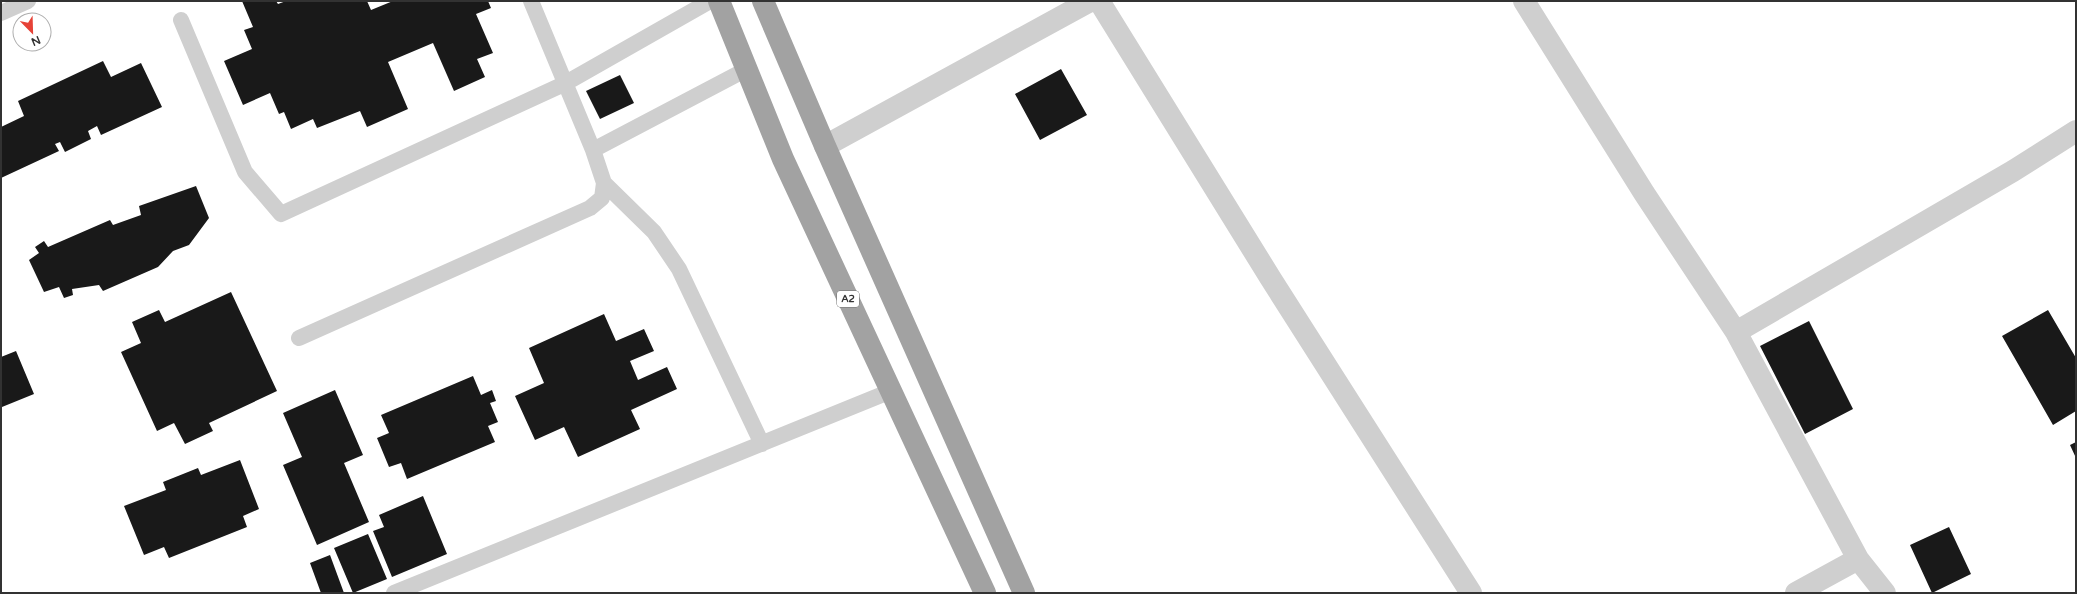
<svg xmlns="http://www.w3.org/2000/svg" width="2077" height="594" viewBox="0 0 2077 594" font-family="'Varela Round',sans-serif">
<rect width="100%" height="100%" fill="#fff"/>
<path fill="#191919" d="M242,1H276L278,4L286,1H367L371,10L393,1H488L491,8L476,14L493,53L477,59L485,77L454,91L433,43L388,62L408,109L367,127L360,111L317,128L313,119L291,129L284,112L279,114L270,93L243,105L224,61L252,49L244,30L253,27Z
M103,61L111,77L141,63L162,107L101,135L97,126L88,131L91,139L65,152L60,142L55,144L59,151L1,178V127L24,116L18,101Z
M1061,69L1087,115L1040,140L1015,94Z
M620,75L634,103L600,119L586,91Z
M196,186L209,218L189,245L173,251L158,267L103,291L99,285L72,289L73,295L64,298L59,287L44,292L29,260L39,253L35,247L44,241L48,247L110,220L113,225L141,215L139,206Z
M231,292L277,391L209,423L213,431L185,444L174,423L157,431L121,352L141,343L132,322L159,310L165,322Z
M2048,310L2076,358V411L2053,425L2002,336Z
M604,314L616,341L644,329L654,351L630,361L638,380L667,367L677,389L631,410L640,429L578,457L564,427L535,440L515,396L544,383L529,348Z
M1809,321L1853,409L1805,434L1760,346Z
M16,351L34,394L2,407L1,357Z
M473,376L481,395L492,390L496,401L490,403L498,422L488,426L495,442L407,479L401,463L389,467L377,438L389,433L381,415Z
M335,390L363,455L344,463L369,522L317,545L283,465L302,457L283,413Z
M2076,442V458L2070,445Z
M240,460L259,509L243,516L247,527L169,558L164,547L144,555L124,506L166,490L163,482L198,468L201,475Z
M423,496L447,554L392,577L373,531L384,527L379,515Z
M1949,527L1971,574L1932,593L1910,545Z
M368,534L387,579L353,593L334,548Z
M330,555L344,593H321L310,563Z"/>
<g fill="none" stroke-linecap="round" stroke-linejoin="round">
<path stroke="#cfcfcf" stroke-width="16" d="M1,13L28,1
M181,20L245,172L281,214L564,84L710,1
M593,150L747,69
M604,183L654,232L679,269L762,444
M299,338L590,208L602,198L604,183L593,150L531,1
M394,593L891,391"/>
<path stroke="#cfcfcf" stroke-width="22" d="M1099,1L1271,279L1471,593
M1524,1L1644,193L1736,332L1858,559L1796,593
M825,146L1090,1
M1736,332L2013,171L2076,131
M1858,559L1885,593"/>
<path stroke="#a2a2a2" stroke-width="22" d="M719,1L783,159L985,593
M763,1L825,146L1024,593"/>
</g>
<g text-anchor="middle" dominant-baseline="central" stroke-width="4" stroke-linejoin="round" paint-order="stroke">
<rect fill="#fff" stroke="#707070" stroke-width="1" x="837" y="291" width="22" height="16" rx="3"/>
<g font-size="10" font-weight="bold" fill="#323232">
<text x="848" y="299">A2</text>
</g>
</g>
<rect width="2077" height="594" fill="none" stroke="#323232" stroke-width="4"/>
<g transform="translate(32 32) rotate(157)"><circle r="19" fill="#ffffff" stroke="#adadad"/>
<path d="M0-3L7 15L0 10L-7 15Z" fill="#e64237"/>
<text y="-6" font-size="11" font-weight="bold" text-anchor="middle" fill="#323232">N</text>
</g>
</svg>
